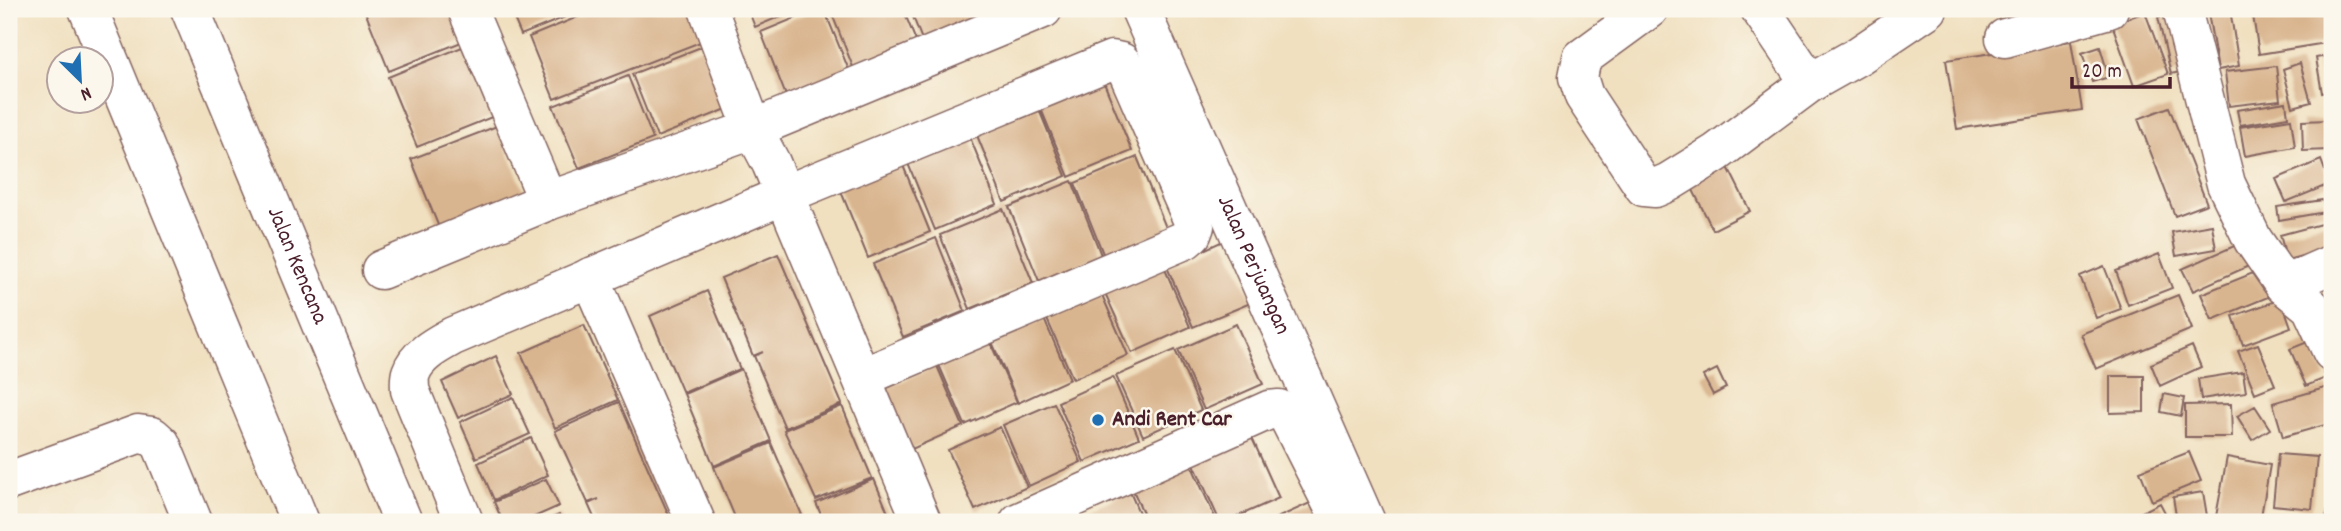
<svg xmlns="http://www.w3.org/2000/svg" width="2341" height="531" viewBox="0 0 2341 531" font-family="Dekko,sans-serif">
<rect width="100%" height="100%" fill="#fbf7ec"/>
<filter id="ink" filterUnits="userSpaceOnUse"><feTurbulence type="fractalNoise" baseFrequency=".0143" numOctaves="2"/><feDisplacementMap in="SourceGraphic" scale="14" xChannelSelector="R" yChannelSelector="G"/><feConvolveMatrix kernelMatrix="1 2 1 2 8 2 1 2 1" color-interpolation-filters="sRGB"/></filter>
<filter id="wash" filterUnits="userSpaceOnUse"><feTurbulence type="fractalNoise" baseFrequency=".00686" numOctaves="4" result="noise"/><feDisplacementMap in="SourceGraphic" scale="28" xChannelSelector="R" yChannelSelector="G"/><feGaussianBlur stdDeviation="1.57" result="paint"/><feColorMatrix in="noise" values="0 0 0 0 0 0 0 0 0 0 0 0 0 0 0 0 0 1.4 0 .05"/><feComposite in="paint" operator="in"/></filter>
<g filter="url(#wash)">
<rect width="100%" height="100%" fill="#f0e0c0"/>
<g id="blocks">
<path fill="#d9b58f" d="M364,9H450L464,41L389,71Z
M510,9H585L521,35Z
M597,9H690L703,41L554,99L529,37Z
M748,9H798L755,27Z
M817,9H824L853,80L790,106L761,32Z
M830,9H903L920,51L857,77Z
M910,9H983L989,23L926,50Z
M2230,9L2239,66L2218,70L2208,13Z
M2252,9H2330L2332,42L2259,54Z
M2145,12L2168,74L2134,86L2112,24Z
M2176,13L2189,70L2171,74L2158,17Z
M2071,41L2082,110L1957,129L1946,60Z
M706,45L732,107L657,137L632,74Z
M462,47L492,117L417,147L388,77Z
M2100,47L2109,77L2092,82L2082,53Z
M2332,55V91L2322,93L2316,58Z
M2300,63L2311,102L2293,107L2283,69Z
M2276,66L2280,100L2229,106L2225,72Z
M628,76L653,139L579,168L553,106Z
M1102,78L1132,151L1069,177L1039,104Z
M1036,102L1066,176L1004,202L974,128Z
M2286,102L2288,117L2240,125L2237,110Z
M2169,107L2207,204L2175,216L2138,119Z
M2291,119L2295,147L2245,156L2240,127Z
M2328,120L2329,150L2303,151L2302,121Z
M497,126L526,196L440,230L411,159Z
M967,130L997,204L935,230L905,156Z
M1137,157L1167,230L1104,256L1075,183Z
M900,158L930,232L868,258L838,184Z
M2321,160L2330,184L2286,202L2276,179Z
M1727,165L1750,211L1713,230L1690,184Z
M1072,181L1101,255L1039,281L1009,207Z
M2323,200L2325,212L2279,220L2277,207Z
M1003,209L1033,283L970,309L940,235Z
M2332,221V248L2287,260L2280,235Z
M2212,225L2216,249L2176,256L2172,232Z
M936,238L965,311L903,337L873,264Z
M1225,240L1253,302L1193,327L1167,267Z
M2241,243L2251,265L2193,291L2182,269Z
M778,254L842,404L785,428L754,356L763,352L753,356L721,278Z
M2159,254L2172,288L2128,305L2116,271Z
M2104,266L2121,309L2096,318L2080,276Z
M1164,267L1190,327L1132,353L1105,293Z
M2258,271L2268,297L2212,320L2201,294Z
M707,291L740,369L683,393L650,316Z
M1102,295L1128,355L1073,379L1047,319Z
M2178,295L2192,329L2096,369L2081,334Z
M2281,299L2291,327L2243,345L2233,316Z
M1044,319L1070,379L1018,403L992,342Z
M1236,324L1263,384L1204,410L1178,350Z
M584,325L618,400L555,428L521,353Z
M2310,341L2326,378L2306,386L2290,349Z
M990,342L1017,402L965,425L939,365Z
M2258,344L2275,385L2255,393L2238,351Z
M2192,346L2201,367L2160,386L2151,364Z
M1175,350L1201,410L1143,436L1116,376Z
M496,356L513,394L458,418L442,382Z
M937,366L963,426L912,449L885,389Z
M741,369L771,441L714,466L684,394Z
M1717,369L1726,388L1713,395L1703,376Z
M2243,372L2246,392L2201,399L2198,379Z
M2110,376H2144V412L2110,413Z
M1113,377L1139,438L1084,462L1058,402Z
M2328,387L2332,403V423L2283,437L2273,403Z
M2164,394L2184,398L2181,416L2161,412Z
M513,397L530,434L476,458L460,422Z
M619,402L651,475L672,522H596L588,504L599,499L588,503L555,431Z
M1054,403L1081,462L1029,486L1003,425Z
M2231,404L2232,437H2185V405Z
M842,406L872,478L816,500L784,430Z
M2255,406L2270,429L2252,440L2237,416Z
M1000,427L1027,487L975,510L948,450Z
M531,438L548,475L494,500L478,463Z
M1252,438L1279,498L1225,522H1220L1194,464Z
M771,443L802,515L785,522H737L714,467Z
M2189,452L2201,481L2152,501L2140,471Z
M2278,454L2317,457L2312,509L2273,505Z
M2227,457L2270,465L2260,522H2215Z
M1191,464L1217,522H1147L1133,490Z
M546,479L559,506L523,522H503L494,502Z
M874,479L889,515L872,522H824L816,503Z
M1130,492L1143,522H1077L1074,516Z
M2203,492L2208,522H2177L2173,497Z
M2331,495L2332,522H2325Z
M1310,503L1319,522H1268Z
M2160,503L2170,522H2142L2138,514Z
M559,515L562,522H542Z"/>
</g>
</g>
<g filter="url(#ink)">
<use href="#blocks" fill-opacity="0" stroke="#84635f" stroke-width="2"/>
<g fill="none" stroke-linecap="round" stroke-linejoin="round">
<g stroke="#84635f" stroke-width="41">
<g id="minor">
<path d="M88,9L300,522"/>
<path id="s1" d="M190,9L403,522"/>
<path d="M467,9L548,201"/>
<path d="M708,9L753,129L771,163L922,522"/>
<path id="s2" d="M1140,9L1366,522"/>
<path d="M1649,9L1582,58L1578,77L1584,96L1644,187L1655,188L1669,182L1716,153L1810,83"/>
<path d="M1760,9L1810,83L1858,56L1928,9"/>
<path d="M2182,9L2226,184L2253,240L2284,285L2311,307L2332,352"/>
<path d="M2005,38L2109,9"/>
<path d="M381,270L548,201L753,129L1043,9"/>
<path d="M590,277L696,522"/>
<path d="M2284,285L2332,264"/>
<path d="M9,481L138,434L152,436L161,444L193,522"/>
<path d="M464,522L410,390C410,386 409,378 411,373C417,355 437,345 453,336L784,195L1112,60L1121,62L1126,68L1195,226L1192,234L1185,240L863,377"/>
<path d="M1019,522L1269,410L1279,409L1287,415L1332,504"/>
</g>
</g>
<use href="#minor" stroke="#fff" stroke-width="38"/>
</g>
</g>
<circle fill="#1f6fb2" stroke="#fbf7ec" stroke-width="2.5" cx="1098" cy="420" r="7"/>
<g text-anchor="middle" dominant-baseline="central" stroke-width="5" stroke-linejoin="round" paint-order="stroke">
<g font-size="23" fill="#4a1f2b" stroke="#fbf7ec">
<text stroke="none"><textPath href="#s2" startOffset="280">Jalan Perjuangan</textPath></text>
<text stroke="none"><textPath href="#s1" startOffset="278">Jalan Kencana</textPath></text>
</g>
<g font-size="23" font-weight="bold" fill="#4a1f2b" stroke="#fbf7ec" text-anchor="start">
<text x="1112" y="420">Andi Rent Car</text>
</g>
</g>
<rect width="2341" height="531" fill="none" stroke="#fbf7ec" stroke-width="35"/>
<g transform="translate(80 80) rotate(156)"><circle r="33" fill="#fbf7ec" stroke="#b4a19f" stroke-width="2"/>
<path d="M0-5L12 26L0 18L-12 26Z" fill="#1f6fb2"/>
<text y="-10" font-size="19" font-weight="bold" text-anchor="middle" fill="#4a1f2b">N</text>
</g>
<path d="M2072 77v10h98v-10" fill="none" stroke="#4a1f2b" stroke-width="3.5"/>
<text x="2082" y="77" font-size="21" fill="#4a1f2b" stroke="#fbf7ec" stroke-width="5" paint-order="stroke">20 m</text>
</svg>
